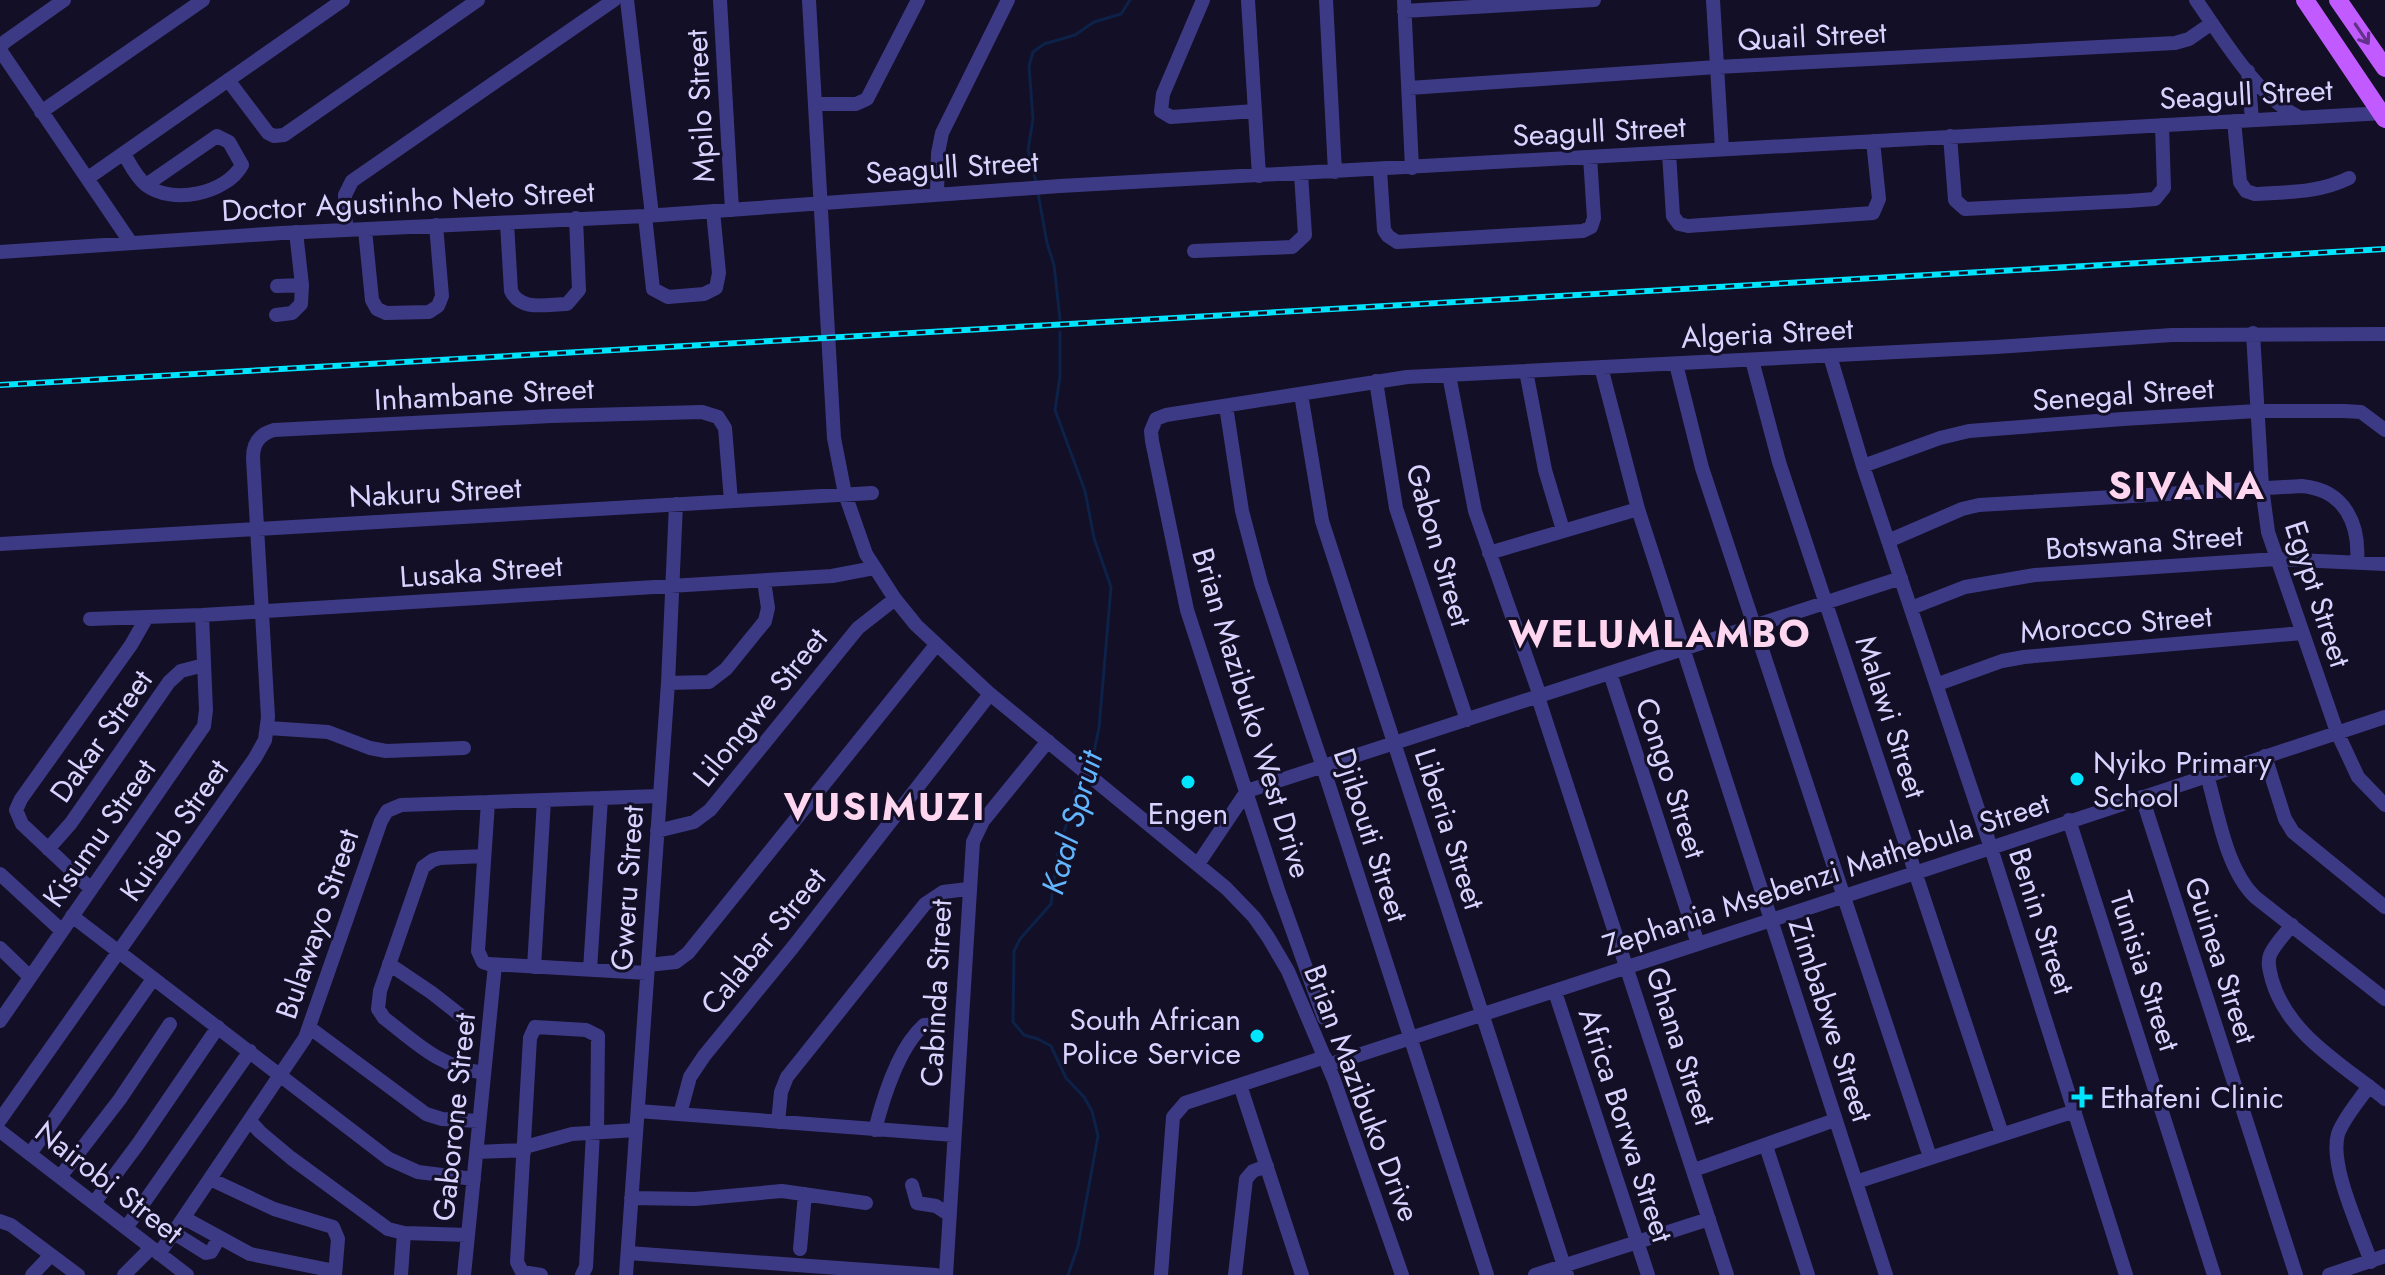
<svg xmlns="http://www.w3.org/2000/svg" width="2385" height="1275" viewBox="0 0 2385 1275" font-family="Jost,sans-serif">
<rect width="100%" height="100%" fill="#130f26"/>
<g fill="none" stroke-linecap="round" stroke-linejoin="round">
<path stroke="#0c2248" stroke-width="3" d="M1036,182L1028,150L1033,119L1029,66L1033,52L1044,44L1075,35L1094,22L1121,14L1130,0
M1038,193L1047,243L1054,265L1060,319
M1060,332V377L1055,410L1085,491L1094,538L1111,587L1099,728L1093,756L1086,766
M1068,1275L1078,1246L1098,1136L1092,1111L1084,1097L1066,1078L1051,1046L1038,1039L1024,1035L1013,1022L1014,951L1020,939L1051,904L1057,857L1080,776"/>
<path stroke="#3d3a85" stroke-width="14" d="M64,0L6,41L0,46L2,53L131,243
M627,0L652,215
M720,0L732,210
M809,0L834,438L845,494L866,554L895,599L916,625L990,694L1226,888L1254,917L1268,937L1288,971L1334,1080L1402,1275
M1203,0L1163,94L1161,111L1171,117L1255,111
M1248,0L1259,176
M1326,0L1335,172
M1404,0L1412,168
M1713,0L1722,149
M2196,0C2222,37 2256,95 2297,116
M1404,11L1594,0
M2248,71L2252,120
M228,80L268,133L274,136L284,135L478,0
M1409,88L1717,67L2175,43L2189,39L2212,23
M815,104H856L867,99L918,0
M41,112L203,0
M2234,121L2240,182L2246,191L2255,194C2287,192 2319,193 2349,178
M1950,136L1955,200L1965,209L2128,201L2155,199L2164,188L2162,125
M1669,153L1673,216L1679,224L1688,226L1873,213L1879,199L1873,141
M124,154C130,164 136,177 146,185C172,205 226,194 242,165L229,142L217,136L146,185
M1380,170L1384,230L1388,236L1397,242L1583,231L1591,227L1594,218L1590,157
M88,178L343,0
M937,194L938,153L942,133L1008,0
M645,216L653,289L668,297L704,294L716,288L719,273L713,211
M507,223L511,291C521,312 547,304 567,304L579,290L576,218
M346,230L345,195L352,181L614,0
M365,230L372,300L377,309L386,313L429,312L438,306L442,296L436,225
M1194,251L1292,247L1305,235L1301,174
M0,252L282,233L645,216L1060,186L2385,113
M277,286L302,285
M276,315L292,313L301,304L302,285L296,232
M2253,333L2262,487L2268,532L2337,732L2358,777L2385,805
M1830,356L1863,466L1991,848L2126,1275
M1752,360L1779,462L2002,1134
M1676,364L1702,468L1930,1157
M1601,367L1638,509L1886,1275
M1526,371L1545,470L1563,530
M1449,375L1475,511L1540,696
M1376,381L1396,508L1467,720
M1301,394L1322,521L1567,1275
M1226,406L1242,511L1261,583L1323,767L1487,1275
M1863,466L1940,438L1969,431L2123,419L2257,411H2344L2361,412L2385,430
M1888,541L1962,509L1979,505L2302,486C2345,490 2360,524 2357,563
M0,544L872,493
M1489,553L1638,509
M1911,608L1965,587L2035,575L2276,559L2385,564
M90,619L202,615L832,576L874,568
M1610,673L1698,944
M668,683L709,682L726,669L765,621L768,608L764,581
M1938,684L2002,661L2024,657L2302,633
M1538,697L1727,1275
M268,728L328,732L370,748L386,751L464,748
M2265,756L2285,819L2293,832L2385,907
M2207,775C2218,813 2226,869 2255,897L2385,999
M2142,797L2296,1275
M488,802L478,951L483,962L489,964L647,973
M2069,820L2214,1275
M657,831L694,822L710,810L858,628L895,599
M48,849L71,823L169,682L181,671L204,665
M1198,864L1247,791L1901,578
M0,874L62,931
M91,889L22,824L16,810L21,799L131,645L147,617
M72,916L389,1159L418,1172L474,1179
M2292,925C2285,934 2274,945 2270,955C2267,963 2270,972 2272,980C2287,1034 2343,1065 2385,1099
M0,948L30,977
M389,964L432,993L460,1015
M648,965L676,962L688,953L936,645
M534,967L544,800
M590,970L601,798
M1555,992L1648,1275
M1324,1018L1278,890L1187,610L1152,441L1151,431L1156,419L1166,415L1407,377L1996,347L2172,335L2385,334
M0,1021L204,726L206,710L202,615
M310,1028L426,1114L442,1119L479,1121
M1328,1065L1915,873L2385,717
M484,1073C438,1066 419,1045 384,1018L378,1009L380,991L423,867L433,860L440,858L484,856
M2369,1086C2359,1101 2344,1117 2338,1134C2329,1166 2360,1230 2371,1262
M638,1111L954,1135
M680,1114L690,1077L704,1056L793,947L990,694
M0,1120L255,758L265,740L268,717L253,458C253,443 260,434 274,430L551,416L702,412L718,417L725,428L731,501
M250,1121L260,1132L291,1158L388,1229L404,1233L468,1235
M778,1122L781,1092L787,1077L925,904L943,892L968,889
M875,1130C883,1098 899,1047 924,1025L941,1024
M0,1131L187,1275
M1766,1146L1808,1275
M525,1147L572,1134L636,1130
M477,1152L525,1150
M30,1154L153,979
M1694,1170L1835,1120
M60,1177L120,1099L170,1024
M210,1179L274,1209L333,1227L338,1239L335,1275
M1856,1182L2075,1111
M912,1185L917,1203L936,1206L948,1214
M631,1198L695,1199L782,1191L866,1203
M94,1203L138,1144L218,1027
M184,1218L250,1254L335,1271
M0,1221L11,1225L78,1275
M126,1228L250,1051
M174,1233L206,1253L211,1252L219,1238
M800,1249L805,1194
M628,1253L936,1275
M159,1254L305,1038L381,821L387,811L401,805L659,796
M32,1275L51,1255
M124,1275L151,1248
M401,1275L404,1233
M464,1275L495,965
M541,1275L522,1272L517,1262L530,1038L535,1027L586,1030L598,1036L597,1132
M582,1275L586,1267L593,1132
M626,1275L668,683L676,504
M946,1275L973,842L983,821L1048,741
M1161,1275L1173,1117L1185,1103L1240,1085
M1235,1275L1246,1179L1253,1171L1267,1166
M1302,1275L1240,1085L1325,1057
M1535,1275L1709,1219
M2329,1275L2385,1256"/>
<path stroke="#c25bff" stroke-width="18" d="M2305,0L2385,119
M2338,0L2385,68"/>
<g stroke="#00e5ff" stroke-width="6">
<path id="rail" d="M0,385L2385,249"/>
</g>
<use href="#rail" stroke="#130f26" stroke-width="3" stroke-dasharray="9" stroke-linecap="butt"/>
</g>
<defs><path id="oneway-shaft" d="M-6 0H5M1.5-3L5.5 0L1.5 3" fill="none" stroke-width="1.6" stroke-linecap="round" stroke-linejoin="round" transform="scale(2)"/></defs>
<use stroke="#623188" href="#oneway-shaft" transform="translate(2362 34) rotate(56)"/>
<g fill="#00e5ff" stroke="#130f26" stroke-width="3">
<circle cx="2077" cy="779" r="8"/>
<circle cx="1188" cy="782" r="8"/>
<circle cx="1257" cy="1036" r="8"/>
<path d="M2078 1085h8v8h8v8h-8v8h-8v-8h-8v-8h8z"/>
</g>
<g text-anchor="middle" dominant-baseline="central" stroke-width="6" stroke-linejoin="round" paint-order="stroke">
<g font-size="30" fill="#d9d4ff" stroke="#130f26">
<text transform="translate(1812 36) rotate(-3)">Quail Street</text>
<text transform="translate(2246 94) rotate(-3)">Seagull Street</text>
<text transform="translate(700 106) rotate(-93)">Mpilo Street</text>
<text transform="translate(1599 131) rotate(-3)">Seagull Street</text>
<text transform="translate(952 167) rotate(-4)">Seagull Street</text>
<text transform="translate(408 201) rotate(-3)">Doctor Agustinho Neto Street</text>
<text transform="translate(1767 333) rotate(-3)">Algeria Street</text>
<text transform="translate(484 394) rotate(-3)">Inhambane Street</text>
<text transform="translate(2123 394) rotate(-4)">Senegal Street</text>
<text transform="translate(435 492) rotate(-3)">Nakuru Street</text>
<text transform="translate(2144 542) rotate(-4)">Botswana Street</text>
<text transform="translate(1439 545) rotate(74)">Gabon Street</text>
<text transform="translate(481 571) rotate(-4)">Lusaka Street</text>
<text transform="translate(2318 594) rotate(72)">Egypt Street</text>
<text transform="translate(2116 624) rotate(-5)">Morocco Street</text>
<text transform="translate(760 707) rotate(-51)">Lilongwe Street</text>
<text transform="translate(1252 713) rotate(73)">Brian Mazibuko West Drive</text>
<text transform="translate(1891 717) rotate(72)">Malawi Street</text>
<text transform="translate(101 736) rotate(-55)">Dakar Street</text>
<text transform="translate(1671 778) rotate(72)">Congo Street</text>
<text transform="translate(1450 829) rotate(72)">Liberia Street</text>
<text transform="translate(174 830) rotate(-55)">Kuiseb Street</text>
<text transform="translate(99 833) rotate(-55)">Kisumu Street</text>
<text transform="translate(1371 835) rotate(72)">Djibouti Street</text>
<text transform="translate(1826 874) rotate(-18)">Zephania Msebenzi Mathebula Street</text>
<text transform="translate(627 888) rotate(-86)">Gweru Street</text>
<text transform="translate(2042 921) rotate(72)">Benin Street</text>
<text transform="translate(317 924) rotate(-71)">Bulawayo Street</text>
<text transform="translate(763 941) rotate(-51)">Calabar Street</text>
<text transform="translate(2221 960) rotate(72)">Guinea Street</text>
<text transform="translate(2145 971) rotate(72)">Tunisia Street</text>
<text transform="translate(936 993) rotate(-87)">Cabinda Street</text>
<text transform="translate(1831 1020) rotate(72)">Zimbabwe Street</text>
<text transform="translate(1681 1046) rotate(72)">Ghana Street</text>
<text transform="translate(1362 1093) rotate(69)">Brian Mazibuko Drive</text>
<text transform="translate(454 1117) rotate(-84)">Gaborone Street</text>
<text transform="translate(1626 1125) rotate(72)">Africa Borwa Street</text>
<text transform="translate(109 1182) rotate(38)">Nairobi Street</text>
</g>
<g font-size="30" fill="#d9d4ff" stroke="#130f26" text-anchor="start">
<text x="2093" y="762">Nyiko Primary<tspan x="2093" dy="34">School</tspan></text>
<text x="1188" y="813" text-anchor="middle">Engen</text>
<text x="1241" y="1019" text-anchor="end">South African<tspan x="1241" dy="34">Police Service</tspan></text>
<text x="2100" y="1097">Ethafeni Clinic</text>
</g>
<g font-size="32" font-style="italic" fill="#62b6ff" stroke="#130f26">
<text transform="translate(1072 823) rotate(-74)">Kaal Spruit</text>
</g>
<g font-size="38" font-weight="bold" letter-spacing="2" fill="#ffd6f0" stroke="#130f26">
<text x="2187" y="485">SIVANA</text>
<text x="1660" y="633">WELUMLAMBO</text>
<text x="885" y="806">VUSIMUZI</text>
</g>
</g>
</svg>
